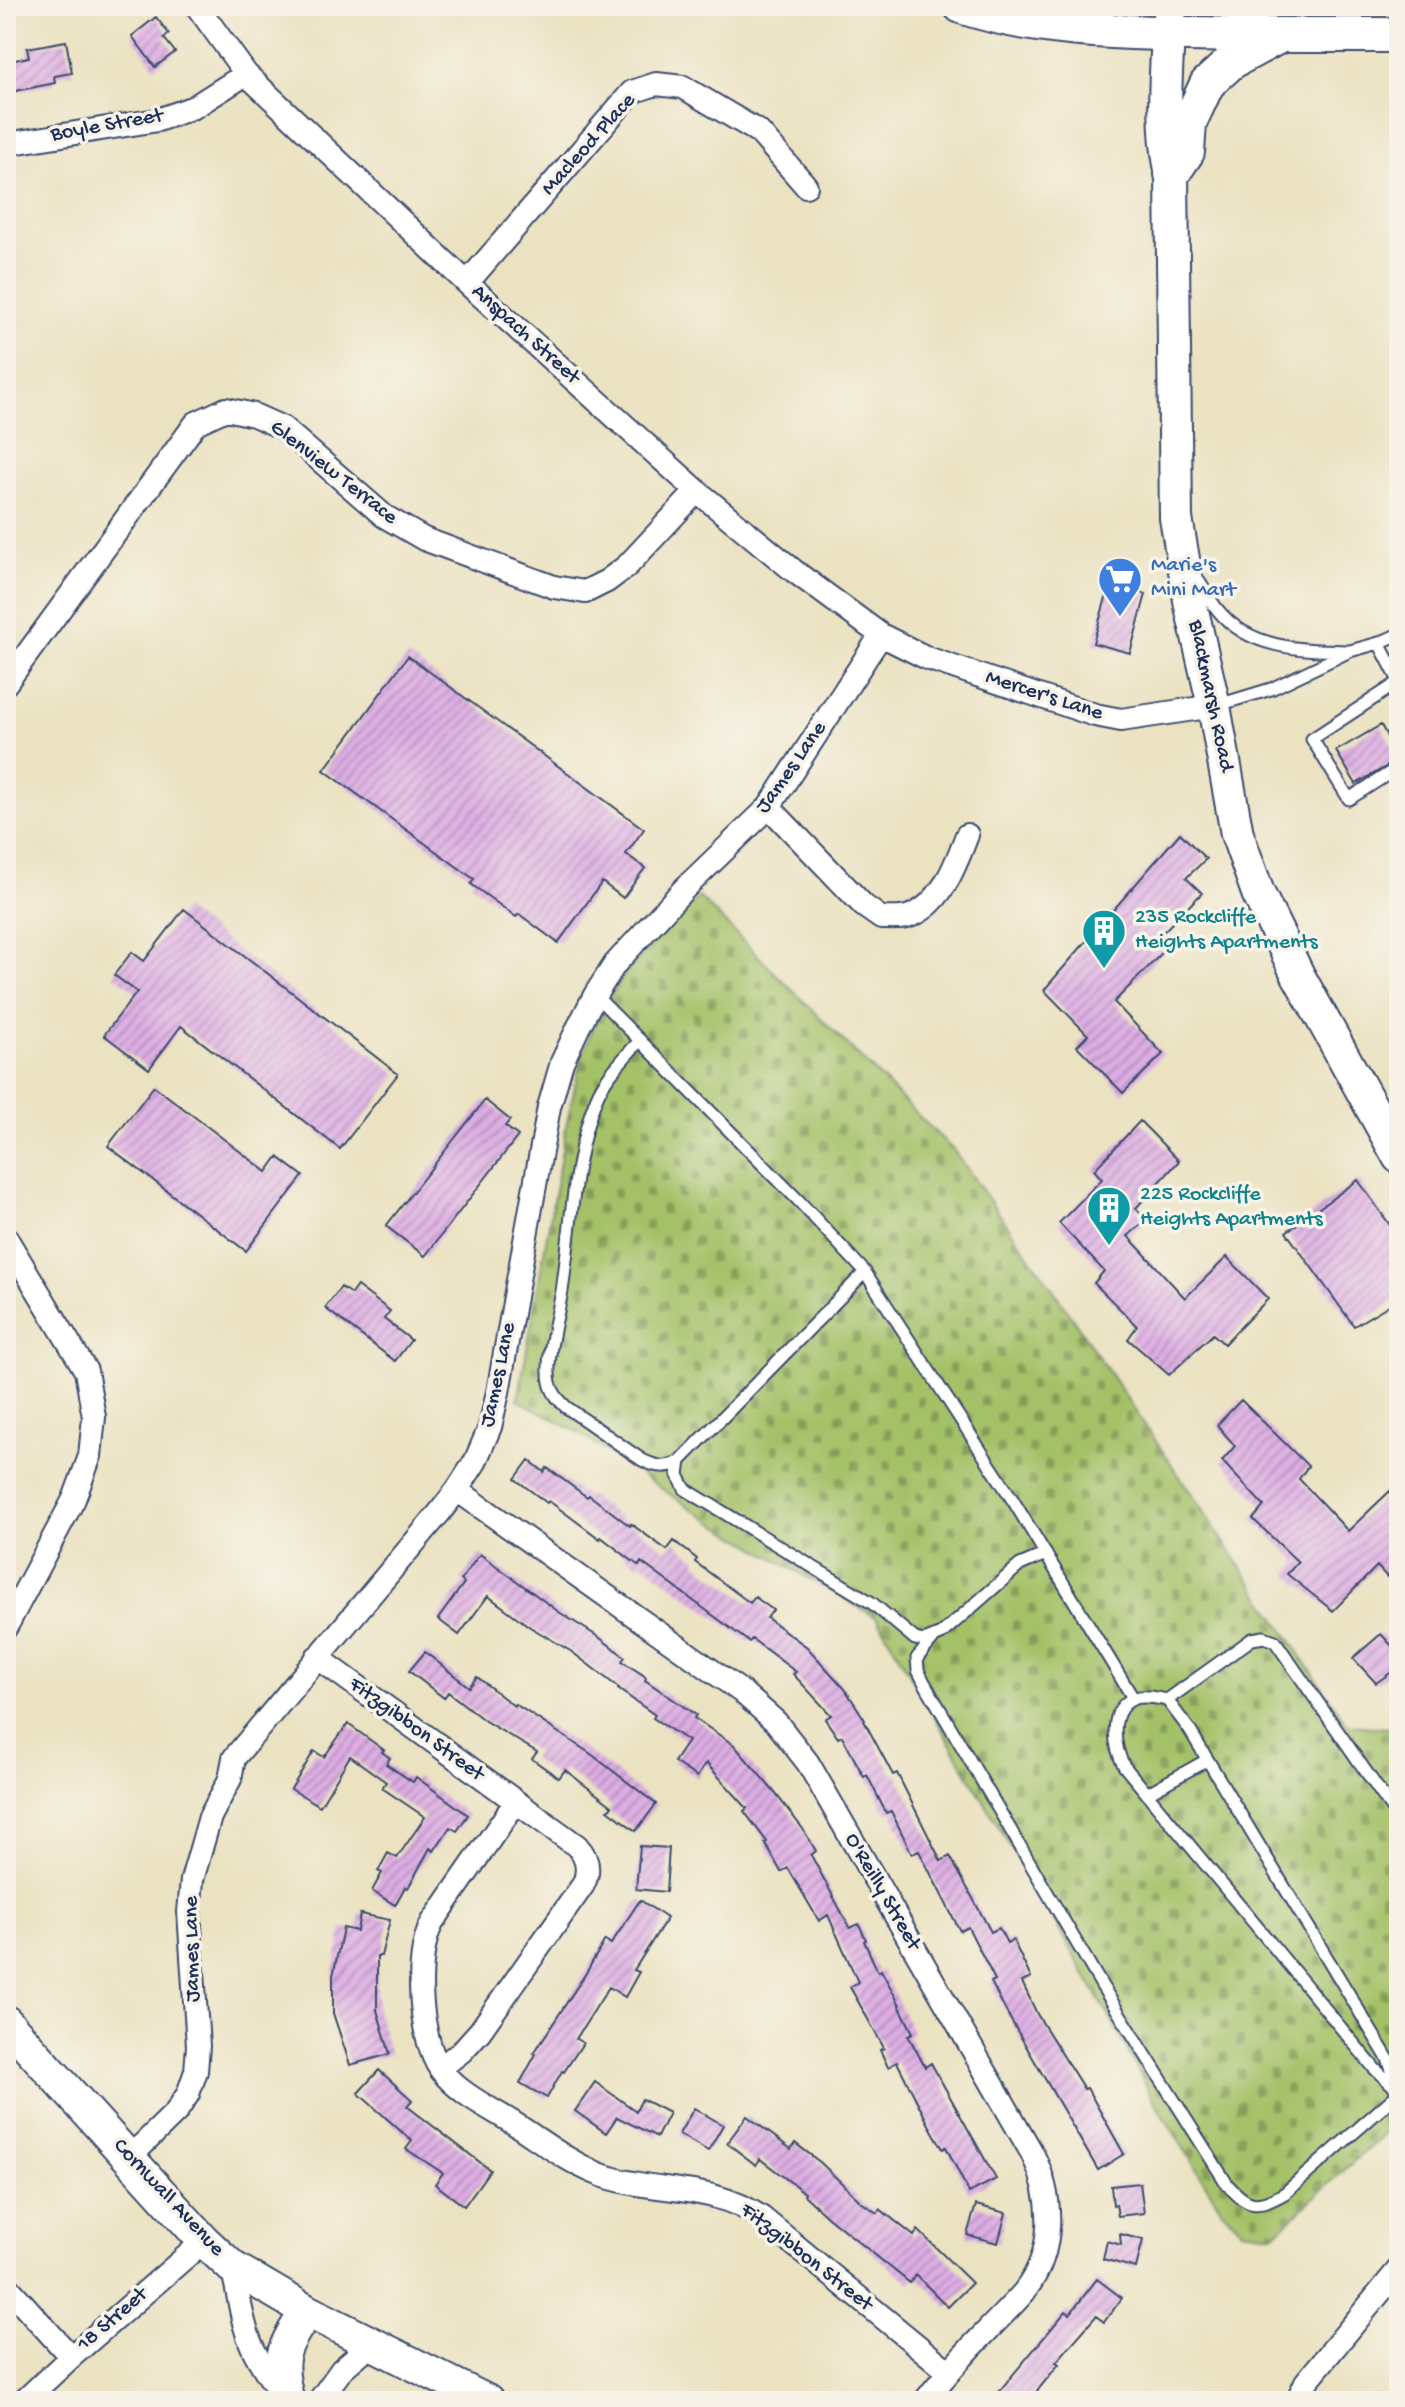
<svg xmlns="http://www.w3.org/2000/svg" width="1405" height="2407" viewBox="0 0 1405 2407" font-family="'Gochi Hand',sans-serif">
<defs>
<pattern id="cemetery-stones" width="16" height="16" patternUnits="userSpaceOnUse" patternTransform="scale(2)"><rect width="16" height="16" fill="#a4c168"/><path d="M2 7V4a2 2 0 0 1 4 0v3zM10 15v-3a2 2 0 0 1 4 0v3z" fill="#859d59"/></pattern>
<pattern id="building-hatch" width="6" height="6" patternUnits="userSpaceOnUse" patternTransform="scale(2)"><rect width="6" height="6" fill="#ddade3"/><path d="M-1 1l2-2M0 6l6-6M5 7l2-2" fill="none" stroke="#b28dbb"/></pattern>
</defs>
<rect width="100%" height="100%" fill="#f7f3e8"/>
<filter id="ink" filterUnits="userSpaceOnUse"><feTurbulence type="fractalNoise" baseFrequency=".0125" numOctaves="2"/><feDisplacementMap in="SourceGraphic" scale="16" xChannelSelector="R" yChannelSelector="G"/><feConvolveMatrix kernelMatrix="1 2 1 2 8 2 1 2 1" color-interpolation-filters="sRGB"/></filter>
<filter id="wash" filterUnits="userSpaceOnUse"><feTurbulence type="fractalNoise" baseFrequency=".006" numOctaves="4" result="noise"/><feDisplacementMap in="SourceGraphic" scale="32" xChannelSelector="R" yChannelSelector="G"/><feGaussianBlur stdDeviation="1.8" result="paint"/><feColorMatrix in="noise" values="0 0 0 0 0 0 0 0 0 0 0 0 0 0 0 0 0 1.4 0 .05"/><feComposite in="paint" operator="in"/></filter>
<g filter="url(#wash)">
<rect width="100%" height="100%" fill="#ebe2c1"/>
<path fill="url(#cemetery-stones)" stroke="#607863" stroke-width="2" d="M699,897L954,1151L1048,1282L1348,1725L1399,1729V2120L1274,2234L1242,2230L1221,2209L1154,2100L1105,2009L877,1618L707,1519L576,1431L518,1400L567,1122L583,1051L603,1007L627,971Z"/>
<g id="blocks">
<path fill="url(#building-hatch)" d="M156,17L169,34L164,38L175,52L155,67L132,36Z
M66,41L72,73L54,76L55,83L6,93V62L29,57L27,48Z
M1110,584L1146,594L1130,653L1093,643Z
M408,656L644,829L626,854L645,868L623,898L602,882L558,943L519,914L516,917L471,884L474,879L324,770Z
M1381,725L1399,759L1356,784L1336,751Z
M1180,833L1206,859L1186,878L1202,893L1156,939L1165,950L1114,1002L1163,1054L1123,1093L1077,1046L1088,1035L1044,990Z
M184,909L398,1074L340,1149L181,1026L149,1069L104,1035L137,992L114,975L132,952L144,961Z
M154,1086L267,1172L278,1157L303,1176L246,1251L108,1146Z
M485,1100L510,1120L505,1126L518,1136L425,1256L386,1226Z
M1140,1121L1179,1161L1136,1208L1146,1220L1128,1236L1185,1298L1227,1257L1268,1299L1224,1344L1213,1334L1169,1375L1128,1339L1137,1326L1094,1283L1104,1271L1059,1223L1102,1179L1094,1170Z
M1358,1180L1399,1238V1299L1354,1326L1286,1232Z
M357,1286L390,1311L384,1319L411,1340L395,1361L325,1308L341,1287L351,1294Z
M1241,1400L1308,1466L1299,1479L1348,1531L1390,1491L1399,1500V1565L1387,1577L1377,1566L1333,1611L1287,1574L1298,1562L1253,1519L1264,1506L1222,1461L1235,1446L1217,1425Z
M529,1460L544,1472L547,1468L587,1497L589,1495L630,1526L631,1524L667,1550L674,1541L697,1559L695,1562L750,1603L755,1597L773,1610L767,1618L807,1647L845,1689L865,1720L864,1721L893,1775L897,1773L941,1861L950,1856L991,1932L999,1928L1007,1943L1013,1940L1031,1978L1022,1982L1037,2014L1084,2089L1087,2088L1124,2154L1098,2170L1008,2015L991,1982L995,1980L968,1927L960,1931L919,1851L912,1854L891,1811L886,1813L867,1775L864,1777L842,1736L838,1738L825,1719L831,1715L793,1674L796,1672L752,1639L749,1642L641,1562L639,1566L601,1537L600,1539L549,1501L547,1503L515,1479Z
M480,1554L559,1612L600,1638L625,1657L622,1661L646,1677L645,1680L696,1715L694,1718L734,1745L775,1793L803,1829L816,1851L811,1855L850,1928L859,1924L866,1940L864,1941L878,1972L881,1970L900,2005H899L913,2033L908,2035L925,2067L931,2063L996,2179L969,2193L946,2147L943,2149L928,2123L897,2062L888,2067L880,2050L884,2048L850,1987L858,1982L828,1915L819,1921L788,1868L781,1872L765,1843L767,1842L744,1811L747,1808L706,1763L697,1777L674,1762L688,1741L653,1718L655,1715L618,1689L619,1688L572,1652L530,1627L488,1596L459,1635L438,1619L464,1583L461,1580Z
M1381,1634L1392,1646L1399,1639V1667L1376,1683L1353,1658Z
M425,1652L469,1687L477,1677L514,1706L515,1704L591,1754L656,1804L636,1831L608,1810L612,1806L565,1770L559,1778L532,1759L537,1752L485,1721L448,1692L444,1698L409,1671Z
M348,1724L384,1750L382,1752L390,1758L386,1764L413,1782L416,1777L468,1815L457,1831L450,1827L434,1851L430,1848L408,1888L405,1887L395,1905L372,1891L382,1873L378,1871L388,1853L397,1858L425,1817L382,1788L386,1782L350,1756L320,1806L291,1789L314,1751L324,1757Z
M640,1846L669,1848L666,1892L636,1889Z
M640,1900L667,1918L634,1970L639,1972L625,1997L609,1987L576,2039L583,2043L564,2072L562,2071L547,2098L520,2083L536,2054L534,2053L586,1973L605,1940L611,1944Z
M360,1914L390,1920L381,1956H377V2010L390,2054L350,2065L333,2013V1976L343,1928L357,1931Z
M379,2070L412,2100L407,2106L490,2170L464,2206L435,2184L443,2173L406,2149L412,2141L358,2093Z
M595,2082L636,2111L642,2099L669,2113L657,2137L617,2117L606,2133L575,2111Z
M694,2108L723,2125L708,2151L679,2134Z
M747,2116L791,2149L795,2143L821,2163L861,2202L877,2213L880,2209L914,2236L918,2230L972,2283L948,2307L916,2275L910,2283L828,2217L804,2195L805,2193L760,2159L756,2165L727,2143Z
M1140,2183L1144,2213L1118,2216L1116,2204L1113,2205L1111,2186Z
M976,2205L1006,2213L998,2243L967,2235Z
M1120,2234L1143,2240L1136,2268L1103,2259L1107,2241L1121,2245Z
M1097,2279L1122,2298L1104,2322L1096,2316L1056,2362L1059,2364L1029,2401H991L1066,2311L1070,2314Z"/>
</g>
</g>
<g filter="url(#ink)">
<use href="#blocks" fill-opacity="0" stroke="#3a4a6d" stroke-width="2"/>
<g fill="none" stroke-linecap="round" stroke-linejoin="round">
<g stroke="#3a4a6d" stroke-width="15">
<path id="lane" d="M1196,577C1203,587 1209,599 1217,609C1249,650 1303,650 1350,651
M1379,643L1399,681
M1399,682L1312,739L1349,799L1399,767
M1215,706L1271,689L1350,651L1379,643L1399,634
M595,995L798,1200L865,1272L1014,1502L1133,1698
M640,1040C625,1058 605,1076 596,1099C573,1156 571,1230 562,1291C558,1315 545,1360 550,1382C552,1393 559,1400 566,1407L642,1460C656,1467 667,1469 680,1461L865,1272
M680,1461L678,1475L685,1489L872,1603L915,1639L924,1641L941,1634L1020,1565L1046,1554
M933,1639L917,1658L918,1670L924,1682L1102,1986L1227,2184C1248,2208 1257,2209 1285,2193L1399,2093
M1167,1700L1252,1639L1264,1637L1275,1641L1399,1819
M1148,1793L1207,1760
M1399,2090L1388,2059L1189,1729L1167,1700C1157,1698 1145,1695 1135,1698C1107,1708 1114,1747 1124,1766L1375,2069L1399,2091"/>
</g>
<g stroke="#3a4a6d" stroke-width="26">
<path id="street" d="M197,6L246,74L467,283L697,491L794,571L881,635L927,658L1095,715L1121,720L1214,706
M6,144L158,120L194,107L246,74
M467,283L632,92L656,84L683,87L759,132L806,186
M6,683L196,423L226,409L254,415L283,428L384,516L424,539L554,587L585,592L607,581L627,566L697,491
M769,807L864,906L881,918C890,918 900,919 907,917C941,907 956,864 967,835
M6,1238L86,1371L94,1417L90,1456L74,1499L6,1627
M457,1490L742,1692L776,1722L808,1763L1032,2153C1054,2197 1056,2251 1024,2292C1012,2306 998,2319 986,2332C964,2354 944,2377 925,2401
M317,1657L577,1846C588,1858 590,1871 583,1885L480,2031L462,2051L440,2068
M515,1803L432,1923C414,1957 419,2039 441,2070C459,2094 490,2108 515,2124C543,2142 572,2165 604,2176C659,2194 712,2183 762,2218L948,2371
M130,2157L176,2112L188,2094L196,2071L198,2046L189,1912L192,1880L210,1817L230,1779L234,1758L440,1512L457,1490L475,1462L490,1427L498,1392L549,1107L562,1062L578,1028L595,995L615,964L685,888L769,807L881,635
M232,2267C239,2293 241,2322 252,2346C259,2363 272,2379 281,2395
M6,2285L71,2357
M24,2401L71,2357L204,2241
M319,2401L342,2369L371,2344
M1297,2401L1306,2382L1399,2269"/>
</g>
<g stroke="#3a4a6d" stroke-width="36">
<path id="secondary" d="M1170,6C1167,57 1160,124 1172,174L1176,518L1191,606L1214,706L1237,834L1258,893L1298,975L1399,1157
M6,2022L204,2241L232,2267L307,2311L487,2401
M288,2401C276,2357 283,2348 307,2311"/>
</g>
<g stroke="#3a4a6d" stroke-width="38">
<path id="primary" d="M961,6C1036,31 1113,32 1191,34C1260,35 1330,35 1399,35
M1172,174L1187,152L1189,123L1207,84L1231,62L1281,35"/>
</g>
<use href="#lane" stroke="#fff" stroke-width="11"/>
<use href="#street" stroke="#fff" stroke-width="22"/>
<use href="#secondary" stroke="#fff" stroke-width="32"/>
<use href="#primary" stroke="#fff" stroke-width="34"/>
</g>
</g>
<defs>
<g id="supermarket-pin" transform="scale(2.3)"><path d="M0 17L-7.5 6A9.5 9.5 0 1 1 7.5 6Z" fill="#3f7fe0" stroke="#f7f3e8"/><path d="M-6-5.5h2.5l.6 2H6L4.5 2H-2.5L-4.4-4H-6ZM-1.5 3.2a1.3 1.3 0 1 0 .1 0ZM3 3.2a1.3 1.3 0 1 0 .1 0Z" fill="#fff"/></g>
<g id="building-pin" transform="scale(2.3)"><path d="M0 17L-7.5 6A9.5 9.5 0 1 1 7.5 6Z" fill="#0f9aa8" stroke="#f7f3e8"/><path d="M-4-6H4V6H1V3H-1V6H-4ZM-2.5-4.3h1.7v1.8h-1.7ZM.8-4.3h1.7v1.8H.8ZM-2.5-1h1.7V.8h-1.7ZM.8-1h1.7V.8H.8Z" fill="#fff"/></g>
</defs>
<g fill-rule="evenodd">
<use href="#supermarket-pin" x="1120" y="579"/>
<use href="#building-pin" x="1104" y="931"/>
<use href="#building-pin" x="1109" y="1208"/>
</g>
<g text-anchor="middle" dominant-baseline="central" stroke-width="7" stroke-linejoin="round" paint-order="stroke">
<g font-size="22" fill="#1b2f5e" stroke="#f7f3e8">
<text transform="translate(107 126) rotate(-10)">Boyle Street</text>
<text transform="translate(589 145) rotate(-48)">Macleod Place</text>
<text transform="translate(525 335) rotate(42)">Anspach Street</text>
<text transform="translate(333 473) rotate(38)">Glenview Terrace</text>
<text transform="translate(1044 696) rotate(18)">Mercer's Lane</text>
<text transform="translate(1210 696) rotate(78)">Blackmarsh Road</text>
<text transform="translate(792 768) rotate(-55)">James Lane</text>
<text transform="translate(499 1375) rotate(-78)">James Lane</text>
<text transform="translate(416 1730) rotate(36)">Fitzgibbon Street</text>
<text transform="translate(882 1892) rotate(60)">O'Reilly Street</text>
<text transform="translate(193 1949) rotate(-91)">James Lane</text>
<text transform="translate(168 2198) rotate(47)">Cornwall Avenue</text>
<text transform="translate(806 2258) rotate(38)">Fitzgibbon Street</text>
<text transform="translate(113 2320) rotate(-41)">18 Street</text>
</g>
<g font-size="22" fill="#366cbe" stroke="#f7f3e8" text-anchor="start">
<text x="1151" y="566">Marie's<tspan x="1151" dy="25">Mini Mart</tspan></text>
</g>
<g font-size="22" fill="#0d838f" stroke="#f7f3e8" text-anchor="start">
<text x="1135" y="918">235 Rockcliffe<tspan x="1135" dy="25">Heights Apartments</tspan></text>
<text x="1140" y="1195">225 Rockcliffe<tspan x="1140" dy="25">Heights Apartments</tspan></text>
</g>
</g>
<rect width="1405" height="2407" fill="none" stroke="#f7f3e8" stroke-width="32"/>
</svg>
